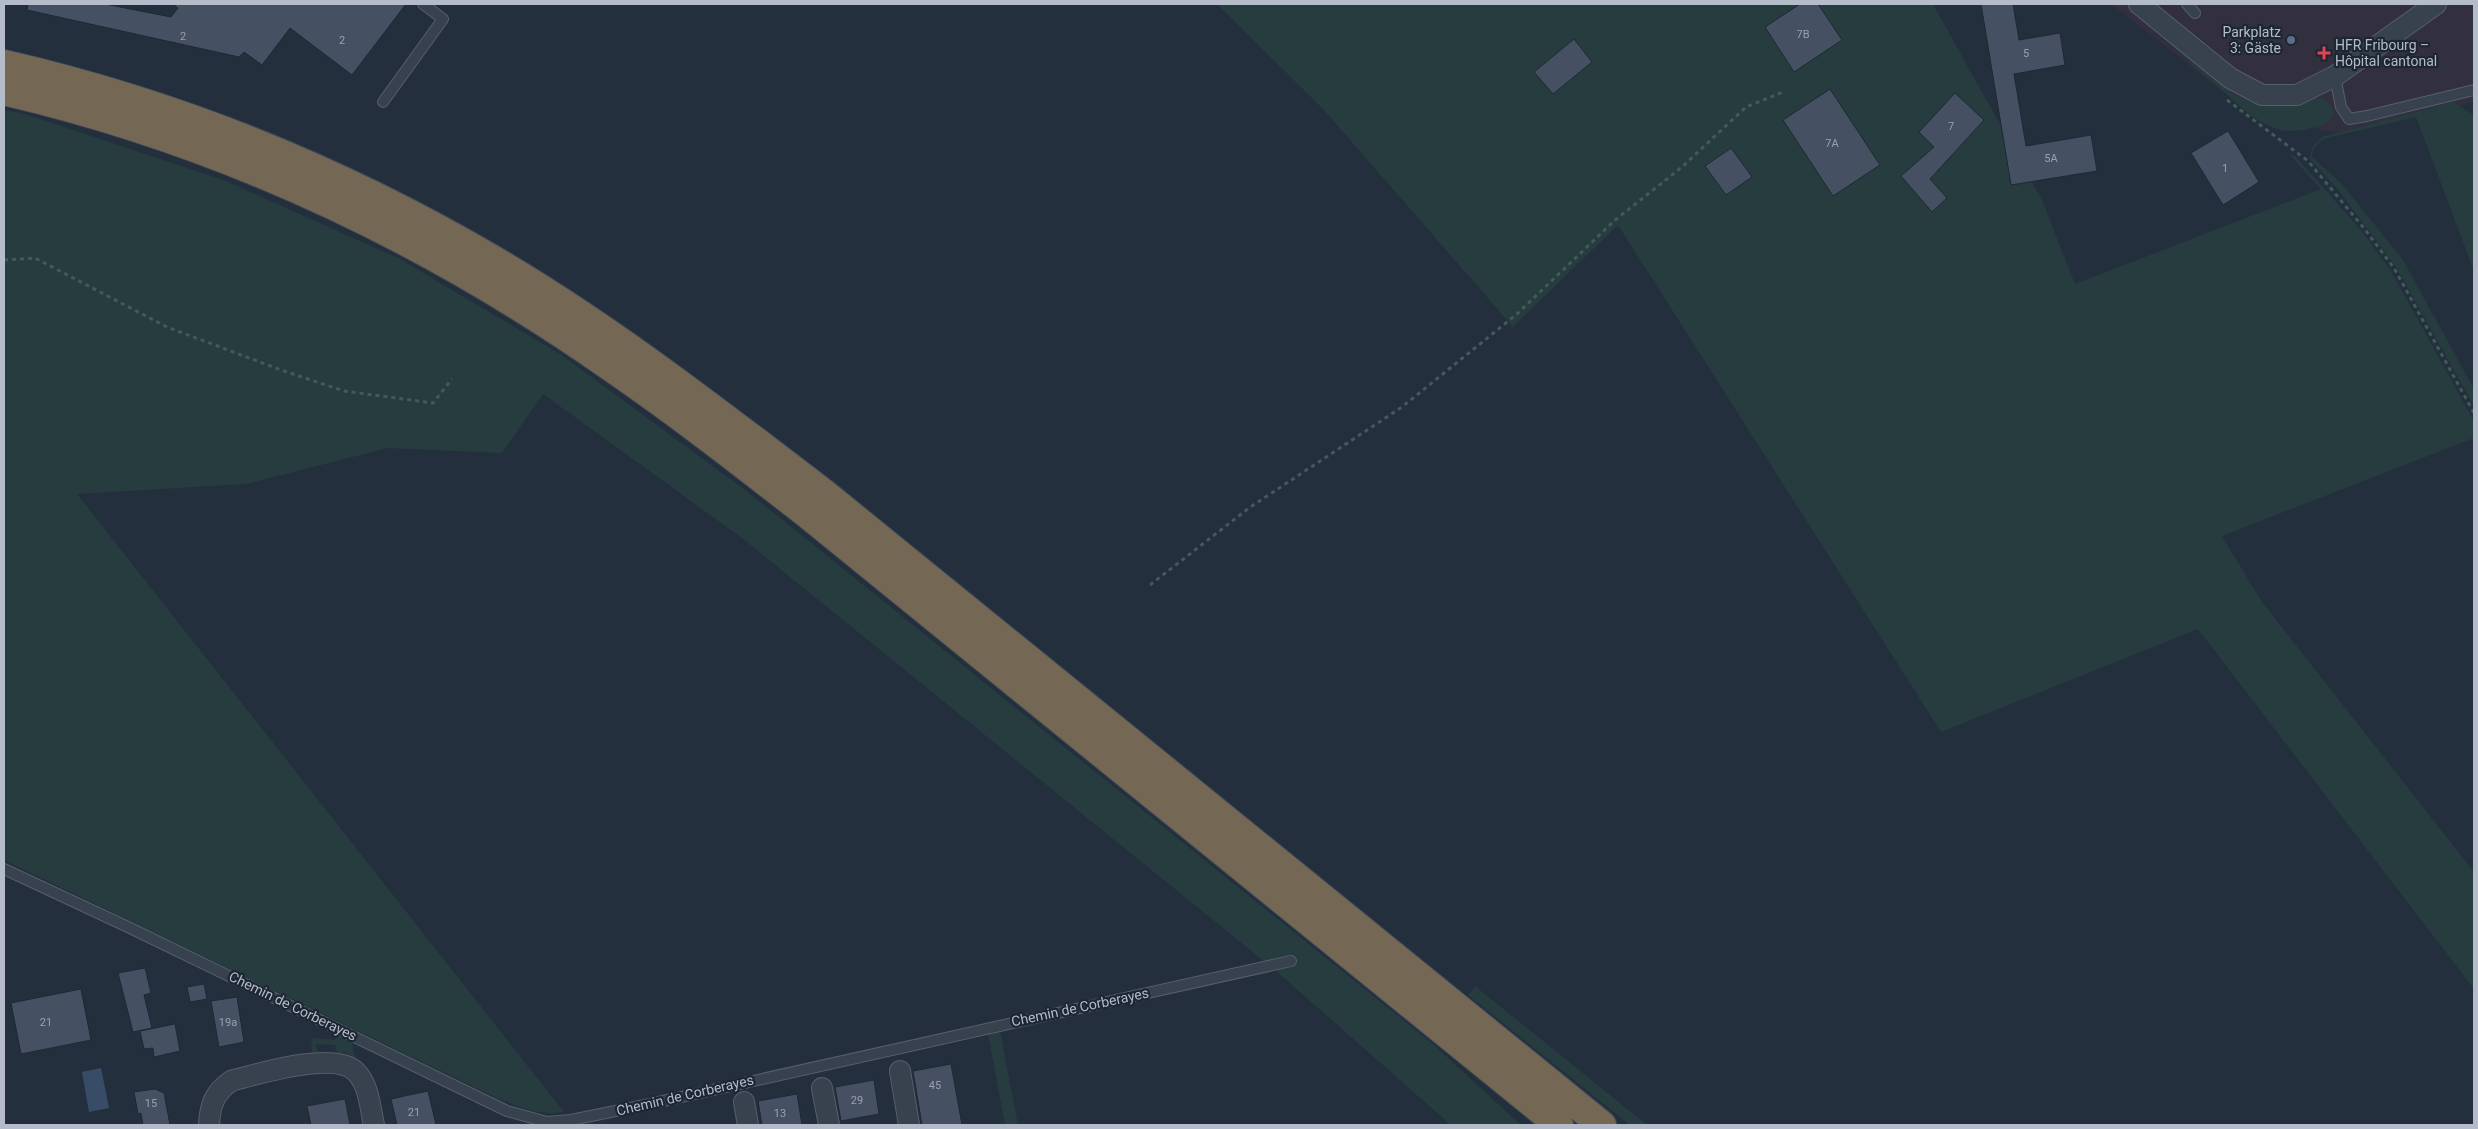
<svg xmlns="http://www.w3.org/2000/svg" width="2478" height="1129" viewBox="0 0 2478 1129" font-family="Roboto,sans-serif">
<rect width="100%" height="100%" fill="#242f3e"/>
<path fill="#32303f" d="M2111,4H2474V102L2340,134L2251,113Z"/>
<path fill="#263c3f" d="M1217,4H1933L2042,200L2075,284L2321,189L2289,154L2296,157L2361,230L2391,271L2474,421V438L2222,536L2262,602L2474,872V989L2198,629L1941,732L1618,225L1513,327L1324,110Z
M2124,4H2129L2234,95L2253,103L2275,106L2322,98C2358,121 2301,135 2281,130C2270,128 2260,121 2250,115Z
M2453,102L2474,115V271L2416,117L2323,139L2314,148L2312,157L2341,183L2403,260L2474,389V406L2396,267L2336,187L2310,159L2312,147L2322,137Z
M4,110L25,114L226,181L398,258L560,354L748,492L1434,1045L1521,1125H1451L1276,971L742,538L543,394L502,453L388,448L246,484L77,494L564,1112C539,1116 522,1108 499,1099L4,860Z
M1475,986L1647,1125H1630L1468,995Z
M1000,1031L1018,1125H1005L988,1034Z
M337,1035L352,1042L356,1061H351V1055L343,1052L339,1057L335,1045L316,1044L318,1055L313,1056L311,1044L313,1038L335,1040Z"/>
<path fill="#394c67" d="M101,1068L109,1108L89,1112L82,1072Z"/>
<path fill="#455162" stroke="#1f2835" d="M28,4H105L171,17L181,4H406L352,75L290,28L262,65L244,52L239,57L27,10Z
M1800,4H1818L1842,40L1794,72L1765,27Z
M1981,4H2013L2019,40L2060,33L2065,65L2014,74L2026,146L2091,135L2097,171L2011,185Z
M1574,39L1592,62L1553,94L1534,72Z
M1830,89L1880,165L1833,196L1783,120Z
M1955,93L1984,120L1930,179L1947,198L1932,212L1901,176L1934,147L1919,132Z
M2228,131L2259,182L2223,205L2191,153Z
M1731,148L1752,177L1726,195L1705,166Z
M145,968L151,993L144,995L152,1028L133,1032L118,973Z
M204,984L207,999L190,1002L187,987Z
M81,989L91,1040L21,1054L11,1003Z
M237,997L244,1042L219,1047L211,1001Z
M175,1024L180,1051L154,1057L153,1048L144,1049L140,1031Z
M951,1064L962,1125H922L913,1071Z
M874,1080L879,1114L841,1121L835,1087Z
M155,1089L164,1093L170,1125H143L141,1113L138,1114L134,1092Z
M428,1091L436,1125H397L391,1099Z
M797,1094L802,1125H762L758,1101Z
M345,1099L350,1125H311L307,1106Z"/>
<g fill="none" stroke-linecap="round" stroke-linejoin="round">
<g stroke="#565f6c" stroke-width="12">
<path id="lane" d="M2187,4L2195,13
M2335,76L2341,107L2349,119L2367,116L2474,90
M383,102L443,19L423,4
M4,869L130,928L507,1111L547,1122L571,1120L650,1104L1291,961"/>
</g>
<g stroke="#565f6c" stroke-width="22">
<path id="street" d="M2139,4L2230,78L2262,95H2297L2335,76L2436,4
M900,1071L909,1125
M822,1088L829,1125
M744,1102L748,1125
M209,1125C210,1105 214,1093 231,1081C258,1074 335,1050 356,1072C369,1085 370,1107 374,1125"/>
</g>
<g stroke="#434c59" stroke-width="30">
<path id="highway" d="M4,64C178,104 345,172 499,263C614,331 719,413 825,494L1602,1125
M4,91C223,142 428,239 612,368C679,414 743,464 807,514L1559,1125"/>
</g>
<path stroke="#44595c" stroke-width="3" stroke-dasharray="4 4" stroke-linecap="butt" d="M177,4L185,15
M2227,100L2308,161L2363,227L2394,268L2474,413
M4,260L35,258L167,327L281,370L344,391L433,403L452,379
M1150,585L1249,508L1402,407L1517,314L1614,221L1682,167L1746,107L1783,92"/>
<use href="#lane" stroke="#38414e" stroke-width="10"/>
<use href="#street" stroke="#38414e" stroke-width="20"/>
<use href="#highway" stroke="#746855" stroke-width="28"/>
</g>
<circle fill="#5c6f8a" stroke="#1d2633" stroke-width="2" cx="2291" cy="40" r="5"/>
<path fill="#e0444e" stroke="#1d2633" stroke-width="2" d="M2321.5 45.5h5v5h5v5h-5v5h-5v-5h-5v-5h5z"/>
<g text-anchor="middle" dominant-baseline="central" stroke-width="4.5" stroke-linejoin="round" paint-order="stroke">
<g font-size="11" fill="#98a1af">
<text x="1803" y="34">7B</text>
<text x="183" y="36">2</text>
<text x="342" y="40">2</text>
<text x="2026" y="53">5</text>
<text x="1951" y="126">7</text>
<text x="1832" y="143">7A</text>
<text x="2051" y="158">5A</text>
<text x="2225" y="168">1</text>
<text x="46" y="1022">21</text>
<text x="228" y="1022">19a</text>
<text x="935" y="1085">45</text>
<text x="857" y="1100">29</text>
<text x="151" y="1103">15</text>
<text x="414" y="1112">21</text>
<text x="780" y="1113">13</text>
</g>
<g font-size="14" fill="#b4bcc9" stroke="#1d2633" text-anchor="end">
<text x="2281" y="32">Parkplatz<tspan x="2281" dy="16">3: Gäste</tspan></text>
<text x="2335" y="45" text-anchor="start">HFR Fribourg –<tspan x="2335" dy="16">Hôpital cantonal</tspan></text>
</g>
<g font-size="14" fill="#b4bcc9" stroke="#1d2633">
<text transform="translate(293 1006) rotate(26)">Chemin de Corberayes</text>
<text transform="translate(1080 1007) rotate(-12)">Chemin de Corberayes</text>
<text transform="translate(685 1095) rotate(-13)">Chemin de Corberayes</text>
</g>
</g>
<rect width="2478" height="1129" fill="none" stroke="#b4bcc9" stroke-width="10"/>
</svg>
